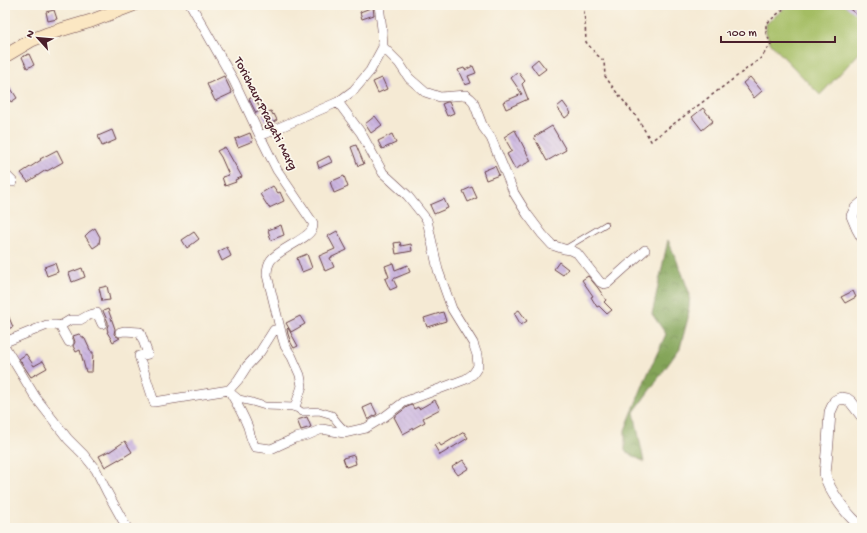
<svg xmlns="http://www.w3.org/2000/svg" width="867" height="533" viewBox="0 0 867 533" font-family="'Gochi Hand',sans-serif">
<defs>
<pattern id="forest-crowns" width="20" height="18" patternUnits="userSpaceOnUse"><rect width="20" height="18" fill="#83a459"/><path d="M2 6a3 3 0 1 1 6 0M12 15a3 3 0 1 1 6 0" fill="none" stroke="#6d854a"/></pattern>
<pattern id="building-back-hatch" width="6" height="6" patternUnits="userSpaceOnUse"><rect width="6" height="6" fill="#cab4e0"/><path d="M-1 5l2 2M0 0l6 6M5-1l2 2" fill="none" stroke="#af9ac0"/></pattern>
</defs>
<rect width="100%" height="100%" fill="#fbf7ec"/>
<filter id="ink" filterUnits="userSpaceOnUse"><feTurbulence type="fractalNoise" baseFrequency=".025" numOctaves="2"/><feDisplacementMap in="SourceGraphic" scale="8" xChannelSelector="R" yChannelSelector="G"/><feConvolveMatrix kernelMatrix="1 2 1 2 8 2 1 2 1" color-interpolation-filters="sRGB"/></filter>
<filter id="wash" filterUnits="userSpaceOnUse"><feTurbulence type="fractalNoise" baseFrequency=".012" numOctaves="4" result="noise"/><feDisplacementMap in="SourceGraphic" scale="16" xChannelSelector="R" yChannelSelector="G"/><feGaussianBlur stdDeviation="0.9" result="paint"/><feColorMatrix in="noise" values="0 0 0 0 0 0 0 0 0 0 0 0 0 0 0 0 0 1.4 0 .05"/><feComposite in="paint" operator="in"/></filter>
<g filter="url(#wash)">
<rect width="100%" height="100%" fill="#f5ead4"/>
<path fill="#a4bd63" stroke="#776e47" d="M788,5H862V50L820,95L771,44L766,33V24Z"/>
<path fill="url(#forest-crowns)" stroke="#666242" d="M668,240L682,273L690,295L688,318L680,348L634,412L644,462L625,451V430L645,380L666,334L652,314Z"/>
<g id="blocks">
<path fill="url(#building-back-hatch)" d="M844,5H856L862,10V12L859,16Z
M373,7L374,15L362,19L360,12Z
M54,10L57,19L48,21L46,12Z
M29,54L34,65L27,68L22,57Z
M538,59L546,69L538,75L531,65Z
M473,66L476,73L468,76L471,83L465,85L458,70L464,68L465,70Z
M518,72L525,81L522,84L528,99L506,109L503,102L522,94L511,78Z
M224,76L232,93L215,101L207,84Z
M750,77L762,91L754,98L743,83Z
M382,78L387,89L378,93L373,82Z
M10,87L17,98L11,102L5,93V91Z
M254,96L261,110L256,113L249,99Z
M447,102H449L454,113L447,116L442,104Z
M563,102L571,113L565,118L557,107Z
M703,108L713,121L702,130L692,117Z
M271,111L273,115L274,114L277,120L268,125L262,115Z
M375,116L382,125L371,133L365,124Z
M552,126L566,150L547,161L534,137Z
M112,130L116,140L102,146L98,136Z
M515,130L531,161L515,169L507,154L512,151L504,137Z
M250,133L253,141L238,147L235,139Z
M392,134L396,143L382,149L378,141Z
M356,145L364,164L358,166L351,147Z
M225,147L242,177L235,180L236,182L225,186L222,177L229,175L221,157L217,151Z
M57,150L63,162L47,171L46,170L28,182L21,173L41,160L40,159Z
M329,156L332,162L319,168L317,162Z
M495,166L499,175L486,180L483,171Z
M344,176L348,187L334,193L330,182Z
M273,186L278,193L280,192L284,201L269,208L260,194Z
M472,187L477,198L468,202L463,191Z
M444,199L448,208L434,214L430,205Z
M281,225L284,235L271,240L268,230Z
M95,228L100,237L99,244L93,248L85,236L89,232Z
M337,231L347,250L330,258L334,267L325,271L319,256L335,249L328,236Z
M194,232L199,239L187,248L182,240Z
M400,242L401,246L411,244L412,251L396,254L394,243Z
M227,247L231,256L222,261L218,252Z
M307,254L312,268L302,272L297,258Z
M559,262L568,269L563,275L554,269Z
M55,263L58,272L47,276L44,267Z
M393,263L395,270L408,265L410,272L393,279L397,287L390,290L385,279L389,277L385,266Z
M82,268L85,277L72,282L69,273Z
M588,276L598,288L606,300L604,302L612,310L607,314L599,306L597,307L591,297L593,296L582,280Z
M107,286L110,300L102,301L99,288Z
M853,291L856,297L845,303L841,297Z
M5,308L13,327L5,330Z
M108,309L115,329L114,334L116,336L120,338L113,342L107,332H108L107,328L108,325V322L103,311Z
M519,310L527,321L521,325L514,313Z
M443,312L446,321L427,327L424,318Z
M300,316L305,324L291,332L286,323Z
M288,328L298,346L294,348L291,343L288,334L287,329Z
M79,334L85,339L91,352H93L92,372H86L80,350L76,352L73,346L75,342L73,336Z
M26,354L34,366L43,361L47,368L31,377L19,359Z
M435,400L440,409L423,418L425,422L403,434L394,417L407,407L412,405L414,409L418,407L419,409Z
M372,404L377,414L368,420L363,408Z
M307,417L311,427L301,430L297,420Z
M464,432L468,438L440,455L434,445L439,443L441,446Z
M125,441L132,452L119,460V459L105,467L99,456L109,451V452Z
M354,455L356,464L346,467L343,458Z
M463,460L469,468L458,475L452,467Z"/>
</g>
</g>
<g filter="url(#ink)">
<use href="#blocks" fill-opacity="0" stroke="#643d44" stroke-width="1"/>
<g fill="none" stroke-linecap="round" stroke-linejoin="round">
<g stroke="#643d44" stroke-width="6">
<path id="service" d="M566,248L606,224"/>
</g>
<g stroke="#643d44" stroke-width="8">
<path id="pedestrian" d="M233,394L239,399L252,402L265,406L295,407L302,412L319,411L332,415C337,422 340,427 348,432"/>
</g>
<g stroke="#643d44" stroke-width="10">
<path id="minor" d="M191,5L234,81L260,136L277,170L313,223C313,225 313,228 312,229C308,239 279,249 271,260C268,264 267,269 267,275L282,336L285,346L292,357L300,375L302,386L295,407
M383,47L399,63L409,78L425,92L440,97L466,95L470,98L473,101L483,127L491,138L514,193L527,214L542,234L552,245L564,249L571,250L577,253L600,282L604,284L608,283L645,250
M260,136L338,102
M5,174L13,182
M60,326L69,342
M281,331L274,330L260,352L247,366L238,380L229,390C236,402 243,414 248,427C250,434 251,440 255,447L271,449L295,438L308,435L322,429L344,433L366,428L384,417L404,402L466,379L473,374L477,368L478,365L477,355L473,343L452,309L438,270L427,220L407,195L383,173L361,133L338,102L354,90L370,71L383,47L382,29L379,5
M120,332L124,331L140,332L148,354L139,356L154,402L229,390
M5,342L47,325H55L60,326L70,320H80L89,315L97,313L102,324
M5,347L36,398L68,439L84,455L96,470L107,492L127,528"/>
</g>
<g stroke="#643d44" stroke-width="12">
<path id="tertiary" d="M862,203L856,208L852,216L857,228L862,237
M862,416L851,402L847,399L841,398L835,401L830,412L828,442L825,474C828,490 849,518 862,527"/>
</g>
<g stroke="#643d44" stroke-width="14">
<path id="secondary" d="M5,56L32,40L47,34L91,21L133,5"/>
</g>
<path stroke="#643d44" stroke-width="1.5" stroke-dasharray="3 3" stroke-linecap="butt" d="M583,5L585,21L586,42L596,54L604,61L605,76L614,89L638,119L651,141L761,58L771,44L766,33V24L788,5"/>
<use href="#service" stroke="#fff" stroke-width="4.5"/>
<use href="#pedestrian" stroke="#fff" stroke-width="7"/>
<use href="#minor" stroke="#fff" stroke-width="9"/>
<use href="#tertiary" stroke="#fff" stroke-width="11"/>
<use href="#secondary" stroke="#fbe7c3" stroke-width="13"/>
</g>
</g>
<g text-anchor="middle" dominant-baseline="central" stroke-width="3.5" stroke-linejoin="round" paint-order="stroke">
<g font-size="13" fill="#4a1f2b" stroke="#fbf7ec">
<text transform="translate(265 114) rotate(63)">Torichaur Pragati Marg</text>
</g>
</g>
<rect width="867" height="533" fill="none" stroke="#fbf7ec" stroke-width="20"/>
<g transform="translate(38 38) rotate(297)" stroke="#fbf7ec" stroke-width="3" paint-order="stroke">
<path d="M0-3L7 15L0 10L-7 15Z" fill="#4a1f2b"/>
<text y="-6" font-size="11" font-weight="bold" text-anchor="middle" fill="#4a1f2b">N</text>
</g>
<path d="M721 36v6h114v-6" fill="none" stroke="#4a1f2b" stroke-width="2"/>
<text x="727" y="36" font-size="12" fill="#4a1f2b" stroke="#fbf7ec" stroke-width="3" paint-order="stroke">100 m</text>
</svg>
